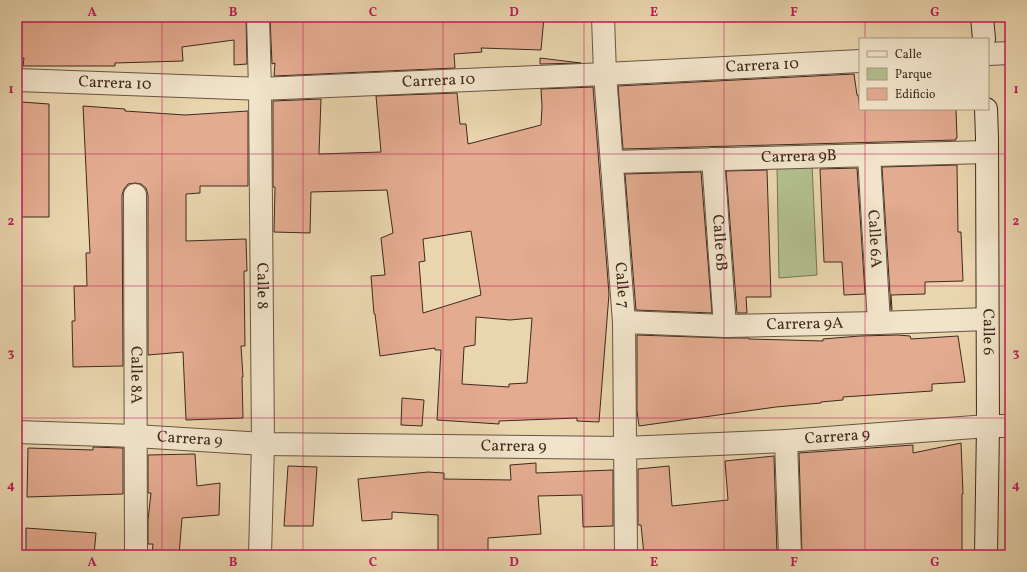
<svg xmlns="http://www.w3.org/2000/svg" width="1027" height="572" viewBox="0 0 1027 572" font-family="Vollkorn,serif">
<rect width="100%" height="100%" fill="#e9d5ae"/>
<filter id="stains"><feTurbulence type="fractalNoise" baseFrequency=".005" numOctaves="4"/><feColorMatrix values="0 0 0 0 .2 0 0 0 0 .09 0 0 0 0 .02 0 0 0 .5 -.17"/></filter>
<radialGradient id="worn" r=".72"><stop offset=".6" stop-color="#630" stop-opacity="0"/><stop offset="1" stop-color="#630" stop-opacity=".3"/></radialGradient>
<path fill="#b2be8e" stroke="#787456" d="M812,164L817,275L779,278L777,167Z"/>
<path fill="#e3ab90" stroke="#3e2a1e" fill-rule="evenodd" d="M17,17H246L247,64L234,65V40L182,47L183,61L115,63V66H23L24,58H17Z
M270,17H341V20L351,19V20L383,17H544L541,50L481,48L482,52L454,54L455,68L274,76L275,63L272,64Z
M540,58L581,63L540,64Z
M854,74L857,95H858L860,109H956L957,138H956V140L623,149L618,86Z
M593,87L609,294L599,422L577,421V418L499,421V424L437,420L441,350H435V348L380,356L375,314H374L371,276L385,275L381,238L393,233L387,190L311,192L310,233L274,232L275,187H273V101L321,99L319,154L381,152L376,96L457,93L460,124H466L468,144L541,125L542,107L541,89ZM471,231L481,295L423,313L419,262L425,261L423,239ZM476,317L510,320L532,318L527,383L509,384V387L462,384L464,347L475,345Z
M21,102L49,104V217H17V151Z
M83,106L125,109V111L185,115L248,111V186H200V193L186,194V241L246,239L247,271H244L245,346H241L243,377H242L243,418L186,420L183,352L148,355V195L146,188L141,184L135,183L128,184L124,189L122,195L123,366L73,367L72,321H75L74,286H87L86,253H90Z
M957,165L958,232H961L963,281L925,282V294L891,295L892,310H891L882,167Z
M857,168L865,294L844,295L842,262H824L820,169Z
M767,170L771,297H746L747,313H737L726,171Z
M701,172L712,313L636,310L625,174Z
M637,335L725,338H749V339L823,341V339L860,336L898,335L910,336L911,339L958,336L965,382L932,384V391L843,397V400L821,402V403L776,407L639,426L637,411Z
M402,398L424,400L422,426L401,425Z
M961,443L963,494H962V555H802L799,453L913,445V453Z
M93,447L123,448V494L27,497L28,448L93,450Z
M195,454L197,486L220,483L219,515L182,518L179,555H152L153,544H148V520L151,493H148V455Z
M774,456L777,555H644L641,525H638V469L669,466L672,506L728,500L725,461Z
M536,463V473L613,470V526L583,527L582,495L538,496L541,534L488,538V555H438V515L392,512V519L362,521L358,479L428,472L444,473V479L511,480L510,465Z
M288,466L317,467L313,526H284Z
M26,528L96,533L94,555H26Z"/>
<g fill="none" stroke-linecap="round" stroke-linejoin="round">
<g stroke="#695542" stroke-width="24">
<g id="minor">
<path id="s1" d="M258,17L260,89L263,444L260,555"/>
<path id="s2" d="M603,17L605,74L624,322L626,555"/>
<path d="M988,54L1010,53"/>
<path id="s3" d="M17,80L260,89L605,74L860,61"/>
<path id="s4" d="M869,155L879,323"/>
<path id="s5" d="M713,159L725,326"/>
<path id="s6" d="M612,162L987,152"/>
<path id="s7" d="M135,195L136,555"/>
<path id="s8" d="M624,322L725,326L879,323L987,319"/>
<path id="s9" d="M17,432L135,436L263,444L625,448L786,441L988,426H1010"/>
<path d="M786,441L790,555"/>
</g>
</g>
<g stroke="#3e2a1e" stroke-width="24">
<g id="secondary">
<path d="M982,17L984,39"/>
<path id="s10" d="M986,109L987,138L988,426L986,555"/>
</g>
</g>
<use href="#minor" stroke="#f1e4ca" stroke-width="22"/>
<use href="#secondary" stroke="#f1e4ca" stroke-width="22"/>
</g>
<path fill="none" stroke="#c2185b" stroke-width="1" stroke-opacity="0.55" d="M162,17V555M303,17V555M443,17V555M584,17V555M724,17V555M865,17V39M865,109V555M17,154H1010M17,286H1010M17,418H1010"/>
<g text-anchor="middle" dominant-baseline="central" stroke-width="3" stroke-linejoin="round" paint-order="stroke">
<g font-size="16" fill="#3e2a1e" stroke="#f1e4ca">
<text stroke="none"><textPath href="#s3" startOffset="746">Carrera 10</textPath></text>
<text stroke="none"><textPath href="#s3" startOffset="422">Carrera 10</textPath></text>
<text stroke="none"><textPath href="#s3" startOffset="98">Carrera 10</textPath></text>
<text stroke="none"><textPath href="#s6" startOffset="187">Carrera 9B</textPath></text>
<text stroke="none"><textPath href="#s4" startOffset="84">Calle 6A</textPath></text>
<text stroke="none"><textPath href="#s5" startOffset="84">Calle 6B</textPath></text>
<text stroke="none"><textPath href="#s1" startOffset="269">Calle 8</textPath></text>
<text stroke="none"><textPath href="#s2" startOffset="269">Calle 7</textPath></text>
<text stroke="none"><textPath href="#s8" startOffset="181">Carrera 9A</textPath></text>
<text stroke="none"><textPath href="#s10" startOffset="223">Calle 6</textPath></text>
<text stroke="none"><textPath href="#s7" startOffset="180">Calle 8A</textPath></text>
<text stroke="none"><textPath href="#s9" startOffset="821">Carrera 9</textPath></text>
<text stroke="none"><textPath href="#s9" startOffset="173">Carrera 9</textPath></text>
<text stroke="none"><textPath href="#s9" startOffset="497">Carrera 9</textPath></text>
</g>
</g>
<rect width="1027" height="572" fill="none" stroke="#e9d5ae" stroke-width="44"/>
<rect x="859" y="38" width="130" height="72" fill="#f1e4ca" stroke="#a99a85"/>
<rect x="867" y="51" width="20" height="6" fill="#f1e4ca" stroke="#a99a85"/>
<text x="895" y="58" font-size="12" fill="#3e2a1e">Calle</text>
<rect x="867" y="68" width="20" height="12" fill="#b2be8e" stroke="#a99a85"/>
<text x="895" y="78" font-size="12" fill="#3e2a1e">Parque</text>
<rect x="867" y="88" width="20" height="12" fill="#e3ab90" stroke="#a99a85"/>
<text x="895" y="98" font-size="12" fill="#3e2a1e">Edificio</text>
<rect x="22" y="22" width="983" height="528" fill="none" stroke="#c2185b" stroke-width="1.5"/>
<g font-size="13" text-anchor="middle" font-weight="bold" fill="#c2185b">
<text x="92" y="16">A</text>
<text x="233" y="16">B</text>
<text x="373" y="16">C</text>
<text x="514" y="16">D</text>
<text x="654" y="16">E</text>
<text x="794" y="16">F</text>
<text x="935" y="16">G</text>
<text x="11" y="93">1</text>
<text x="1016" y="93">1</text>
<text x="11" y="225">2</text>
<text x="1016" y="225">2</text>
<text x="11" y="357">3</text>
<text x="1016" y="357">3</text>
<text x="11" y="489">4</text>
<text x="1016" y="489">4</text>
<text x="92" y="566">A</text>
<text x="233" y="566">B</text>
<text x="373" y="566">C</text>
<text x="514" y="566">D</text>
<text x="654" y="566">E</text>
<text x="794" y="566">F</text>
<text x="935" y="566">G</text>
</g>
<rect width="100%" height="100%" filter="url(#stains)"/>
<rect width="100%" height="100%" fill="url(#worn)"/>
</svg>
